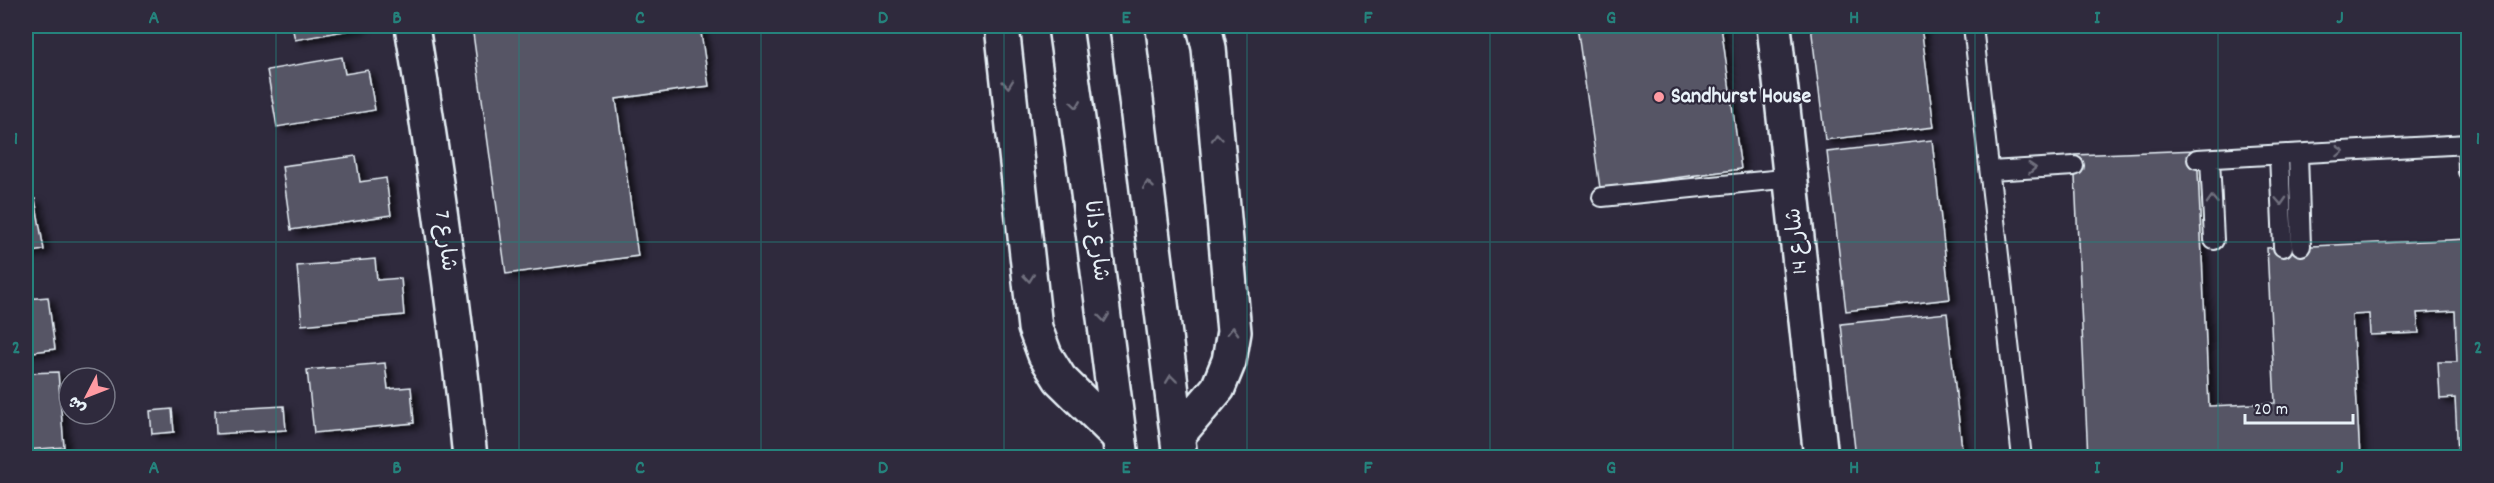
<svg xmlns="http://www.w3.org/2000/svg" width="2494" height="483" viewBox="0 0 2494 483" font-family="Dekko,'Playpen Sans Arabic',sans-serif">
<defs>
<filter id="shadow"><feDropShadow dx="6" dy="4" stdDeviation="3" flood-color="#0009"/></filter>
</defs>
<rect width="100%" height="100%" fill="#2f2a3d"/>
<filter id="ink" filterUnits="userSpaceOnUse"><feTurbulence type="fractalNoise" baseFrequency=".0167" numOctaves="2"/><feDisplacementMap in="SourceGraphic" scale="12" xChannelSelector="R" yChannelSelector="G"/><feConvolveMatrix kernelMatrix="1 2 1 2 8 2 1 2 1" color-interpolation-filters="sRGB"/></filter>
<g filter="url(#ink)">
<path fill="#575565" stroke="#e8f1f8" stroke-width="1.5" filter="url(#shadow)" d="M292,26H360L361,28L295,40Z
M472,26H700L709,86L616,99L638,256L506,274Z
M1577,26H1721L1741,169L1600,188Z
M1811,26H1921L1934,127L1825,140Z
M342,57L345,74L368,70L375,110L277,127L267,70Z
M1932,140L1950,299L1846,311L1827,152Z
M2197,150L2209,406L2275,403L2267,248L2468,239V458H2413L2458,455L2455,398L2440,399L2438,362H2457L2455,311L2417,313L2419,333L2370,335L2369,314L2352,315L2360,458H2088L2074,155Z
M356,156L360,182L386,178L391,215L291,230L282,166Z
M35,199L44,250L26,253V201Z
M375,259L377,280L401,278L404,315L302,325L297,266Z
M48,297L55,349L26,353V299Z
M1947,313L1963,458H1856L1841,324Z
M385,363L388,389L411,387L414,423L314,433L307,370Z
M58,372L64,447L26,450V373Z
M284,406L286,430L216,434L215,410Z
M172,409L174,432L152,434L150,411Z"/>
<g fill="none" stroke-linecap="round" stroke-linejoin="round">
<g stroke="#e8f1f8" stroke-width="22">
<path id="service" d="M1973,26L2022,458
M2467,144L2468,171
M2298,154L2301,246
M2279,155L2283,247
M2197,159L2468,144
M2210,159L2214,240
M1990,171L2074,166
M1602,197L1792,178"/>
</g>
<g stroke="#e8f1f8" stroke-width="38">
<path id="minor" d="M412,26C435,169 456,313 470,458
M1002,26L1035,328L1045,355L1060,379L1119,437
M1774,26L1821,458
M1178,435L1218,388L1229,361L1234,332L1209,48L1204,26"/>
</g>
<g stroke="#e8f1f8" stroke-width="38">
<path id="tertiary" d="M1065,26L1084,162L1122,458
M1127,26L1180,458"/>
</g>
<use href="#service" stroke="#2f2a3d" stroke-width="18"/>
<use href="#minor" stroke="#2f2a3d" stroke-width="33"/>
<use href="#tertiary" stroke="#2f2a3d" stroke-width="33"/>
</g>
<defs><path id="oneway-chevron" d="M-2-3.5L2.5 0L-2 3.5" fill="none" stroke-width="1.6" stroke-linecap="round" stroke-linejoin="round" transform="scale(1.5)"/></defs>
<g stroke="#70707e">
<use href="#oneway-chevron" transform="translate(1008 84) rotate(84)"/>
<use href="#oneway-chevron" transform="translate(1076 104) rotate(82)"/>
<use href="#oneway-chevron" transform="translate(1217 137) rotate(-95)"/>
<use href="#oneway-chevron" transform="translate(2340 151) rotate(-3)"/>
<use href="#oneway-chevron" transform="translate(2032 168) rotate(-3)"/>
<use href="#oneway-chevron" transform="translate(1148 185) rotate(-97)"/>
<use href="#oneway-chevron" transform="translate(2212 200) rotate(-93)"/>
<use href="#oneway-chevron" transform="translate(2281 201) rotate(87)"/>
<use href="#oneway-chevron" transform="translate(1029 278) rotate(84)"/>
<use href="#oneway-chevron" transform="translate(1104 318) rotate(83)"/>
<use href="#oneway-chevron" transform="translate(1233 331) rotate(-88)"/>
<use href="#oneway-chevron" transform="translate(1171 379) rotate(-97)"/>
</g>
</g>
<path fill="none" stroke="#25827c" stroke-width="1.5" stroke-opacity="0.55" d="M276,26V458M519,26V458M761,26V458M1004,26V458M1247,26V458M1490,26V458M1733,26V458M1975,26V458M2218,26V458M26,242H2468"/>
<circle fill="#ff9aa2" stroke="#2f2a3d" stroke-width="2" cx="1659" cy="97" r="6"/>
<g text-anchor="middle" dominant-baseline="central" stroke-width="4.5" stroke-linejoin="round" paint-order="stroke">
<g font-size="22" font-weight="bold" fill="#e8f1f8" stroke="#2f2a3d" text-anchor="start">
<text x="1671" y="97">Sandhurst House</text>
</g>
<g font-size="22" fill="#e8f1f8" stroke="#2f2a3d">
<text transform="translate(444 241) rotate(83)">شارع 7</text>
<text transform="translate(1095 241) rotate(83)">شارع دانا</text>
<text transform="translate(1798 241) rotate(-96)">شارع 14</text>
</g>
</g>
<rect width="2494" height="483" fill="none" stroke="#2f2a3d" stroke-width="66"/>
<g transform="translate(87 396) rotate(228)"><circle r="28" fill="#2f2a3d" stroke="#797a88" stroke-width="1.5"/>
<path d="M0-4.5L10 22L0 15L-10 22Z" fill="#ff9aa2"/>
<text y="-9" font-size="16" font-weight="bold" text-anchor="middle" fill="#e8f1f8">ش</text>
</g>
<path d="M2245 414v9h108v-9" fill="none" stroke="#e8f1f8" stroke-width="3"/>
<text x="2254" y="414" font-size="18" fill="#e8f1f8" stroke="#2f2a3d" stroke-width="4.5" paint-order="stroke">20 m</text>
<rect x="33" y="33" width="2428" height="417" fill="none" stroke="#25827c" stroke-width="2"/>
<g font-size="20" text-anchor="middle" font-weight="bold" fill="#25827c">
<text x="154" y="23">A</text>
<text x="397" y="23">B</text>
<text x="640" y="23">C</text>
<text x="883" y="23">D</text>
<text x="1126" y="23">E</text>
<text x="1368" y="23">F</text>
<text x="1611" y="23">G</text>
<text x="1854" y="23">H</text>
<text x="2097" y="23">I</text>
<text x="2340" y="23">J</text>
<text x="16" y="144">1</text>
<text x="2478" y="144">1</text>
<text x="16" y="353">2</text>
<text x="2478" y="353">2</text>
<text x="154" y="473">A</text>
<text x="397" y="473">B</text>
<text x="640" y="473">C</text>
<text x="883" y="473">D</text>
<text x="1126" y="473">E</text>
<text x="1368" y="473">F</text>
<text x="1611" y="473">G</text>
<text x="1854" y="473">H</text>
<text x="2097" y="473">I</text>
<text x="2340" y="473">J</text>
</g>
</svg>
